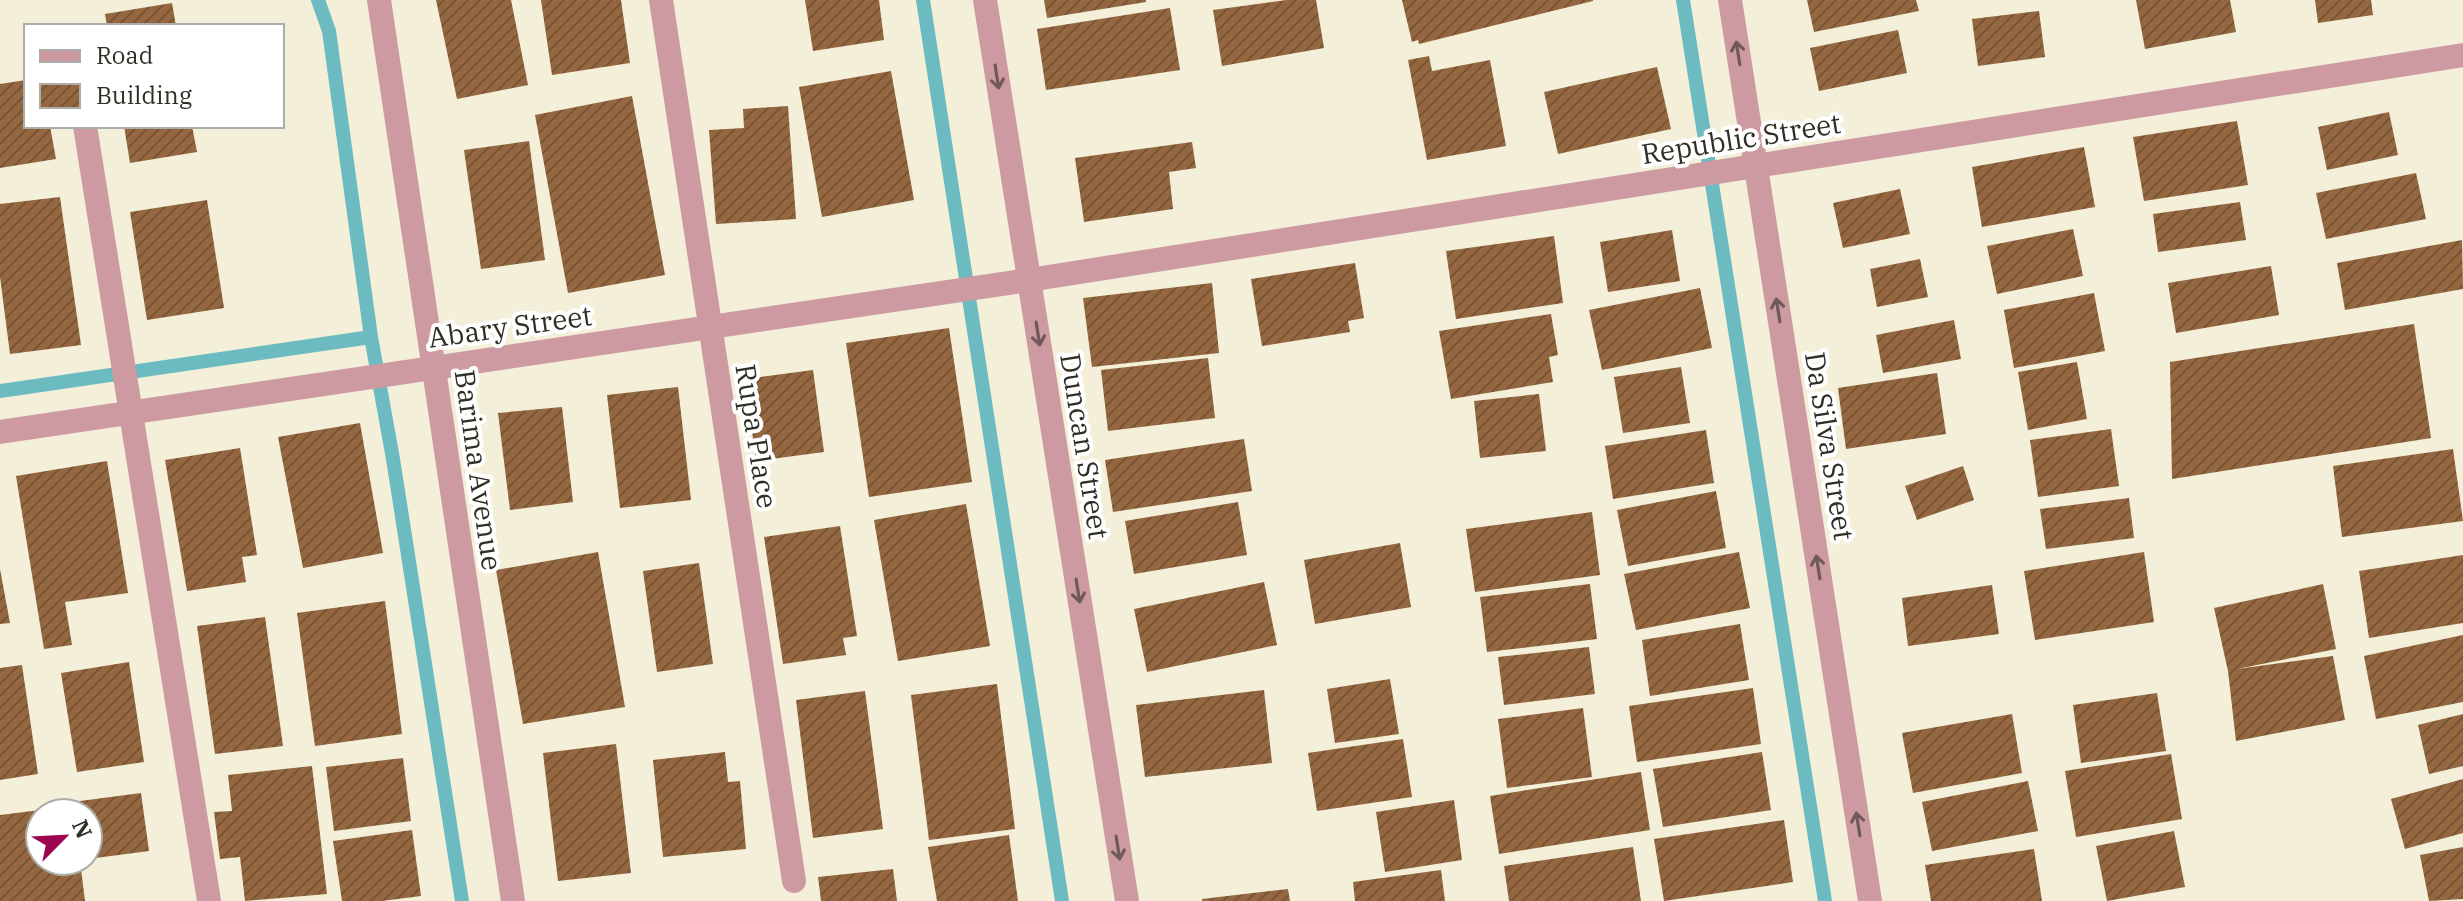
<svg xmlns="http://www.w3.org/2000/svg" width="2463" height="901" viewBox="0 0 2463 901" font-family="'IBM Plex Serif',serif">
<defs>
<pattern id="building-hatch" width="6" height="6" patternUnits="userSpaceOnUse" patternTransform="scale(2)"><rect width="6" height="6" fill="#946740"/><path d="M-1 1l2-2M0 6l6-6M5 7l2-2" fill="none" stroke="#795535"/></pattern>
</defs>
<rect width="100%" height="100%" fill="#f3efd8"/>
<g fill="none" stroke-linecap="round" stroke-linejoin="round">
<path stroke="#6bbbc1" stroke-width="14" d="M923,0L1062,901
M1683,0L1825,901
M371,337L393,459L462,901
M0,391L371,337L329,31L318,0"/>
</g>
<path fill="url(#building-hatch)" d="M436,0H511L528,85L457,99Z
M541,0H621L630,63L552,75Z
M805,0H879L884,40L813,51Z
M1044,0H1146V2L1047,18Z
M1287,0H1316L1324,48L1222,66L1213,10Z
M1402,0H1593V1L1419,44L1418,40L1412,42Z
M1807,0H1916L1919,11L1814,32Z
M2136,0H2230L2236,32L2145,49Z
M2315,0H2371L2373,15L2318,23Z
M172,3L176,26H107L105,14Z
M1170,8L1180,70L1046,90L1037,29Z
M2039,11L2045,57L1978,66L1972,19Z
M1898,30L1907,73L1819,91L1810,48Z
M1429,56L1432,71L1490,60L1506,146L1427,160L1408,60Z
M1657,67L1671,129L1558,154L1544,92Z
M891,71L914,200L822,217L799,87Z
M26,80V126H50L56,159L0,168V84Z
M632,96L665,275L568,293L535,115Z
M788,106L796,219L716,224L709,130L744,128L743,109Z
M2389,112L2398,155L2327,170L2318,127Z
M2237,121L2248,185L2144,201L2133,137Z
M124,126H192L197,152L130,163Z
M529,141L545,260L481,269L464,150Z
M1192,142L1196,168L1169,172L1173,209L1084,222L1075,158Z
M2084,147L2095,207L1982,227L1972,167Z
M2416,173L2426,219L2326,239L2316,193Z
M1900,189L1910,234L1843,248L1833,203Z
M60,197L81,345L10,354L0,277V204Z
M207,200L224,308L147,320L130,212Z
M2240,202L2246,240L2158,252L2153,214Z
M2073,229L2083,276L1997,294L1987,246Z
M1672,230L1680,281L1608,292L1600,242Z
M1554,236L1563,303L1456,319L1446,251Z
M2462,240L2463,289L2345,310L2337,263Z
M1920,259L1928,297L1877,307L1870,269Z
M1355,263L1364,318L1348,321L1350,332L1262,346L1251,279Z
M2271,266L2279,315L2176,333L2168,283Z
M1212,283L1219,353L1092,367L1083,298Z
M1700,288L1712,348L1602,370L1589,310Z
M2094,293L2105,351L2014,368L2004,310Z
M1551,314L1558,355L1549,357L1553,382L1451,399L1439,331Z
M1954,320L1961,359L1883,373L1876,335Z
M2414,324L2431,438L2172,479L2170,362Z
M949,328L972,482L869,497L846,343Z
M1208,358L1215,418L1108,431L1101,370Z
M2077,362L2087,419L2028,430L2018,372Z
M1681,367L1690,423L1623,433L1614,377Z
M813,370L824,452L756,461L745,379Z
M1937,373L1946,434L1846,449L1838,388Z
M678,387L691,500L620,508L607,395Z
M1539,394L1546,451L1480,458L1474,401Z
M562,407L573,502L510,510L498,413Z
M360,423L383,553L303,568L278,437Z
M2111,429L2119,486L2038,497L2030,440Z
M1706,430L1714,483L1613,499L1605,446Z
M1244,439L1252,491L1113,512L1105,460Z
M240,448L257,555L242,557L246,582L187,591L165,460Z
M2453,449L2463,521L2342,537L2333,466Z
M107,461L128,593L65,602L72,645L44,649L16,476Z
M1963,466L1974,500L1917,520L1905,486Z
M1716,491L1726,548L1628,566L1617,510Z
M2129,498L2134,538L2046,549L2040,509Z
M1238,502L1247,555L1134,574L1125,521Z
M966,504L990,646L898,661L874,520Z
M1592,512L1600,575L1475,592L1466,529Z
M840,526L857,636L843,638L846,655L783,664L764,537Z
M1400,543L1411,607L1315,624L1304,560Z
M598,552L625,707L523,724L496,570Z
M1739,552L1750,608L1636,630L1624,574Z
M2144,552L2154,622L2035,640L2024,571Z
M2463,555V623L2369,638L2359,571Z
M699,563L713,664L657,672L643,571Z
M0,569L10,623L0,624Z
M1264,582L1277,645L1147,672L1134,609Z
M1590,584L1597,639L1487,652L1480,597Z
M2323,584L2336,649L2237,669L2333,656L2345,720L2236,741L2228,671L2214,608Z
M1992,585L1999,634L1908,646L1902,598Z
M385,601L402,734L315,746L297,613Z
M265,617L283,746L215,754L197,626Z
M1740,624L1749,680L1650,696L1642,640Z
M2463,635V702L2376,719L2364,656Z
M1589,647L1595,694L1504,705L1498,657Z
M129,662L144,762L77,772L61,673Z
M22,665L38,774L0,780V668Z
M1390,679L1399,734L1335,743L1327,689Z
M997,684L1015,829L929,840L911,695Z
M1753,688L1761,744L1637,762L1629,706Z
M1264,690L1272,763L1145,777L1136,705Z
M865,691L883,829L813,838L796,700Z
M2157,693L2166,751L2081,763L2073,705Z
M1583,708L1592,777L1507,788L1498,719Z
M2012,714L2022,773L1913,793L1902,733Z
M2463,714V766L2429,774L2418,725Z
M1403,739L1412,797L1317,811L1308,753Z
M616,744L631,873L558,881L543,753Z
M725,752L728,782L740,781L746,849L663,857L653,760Z
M1762,752L1771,810L1663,827L1653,769Z
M2171,754L2182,819L2076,837L2065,771Z
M403,758L411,821L334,831L326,767Z
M312,766L327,894L245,901L240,857L220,859L214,812L232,811L228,775Z
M1641,772L1650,830L1499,854L1490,796Z
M2463,779V833L2405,849L2391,799Z
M2028,781L2038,831L1932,851L1922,802Z
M141,793L149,851L88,859V813H81L80,801Z
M1454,800L1462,860L1385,872L1376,812Z
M73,806L74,813H40V861H80L85,901H0V815Z
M1784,820L1793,882L1664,901L1654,839Z
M412,830L421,896L382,901H342L333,841Z
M2174,831L2185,887L2107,901L2096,846Z
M1009,835L1018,901H937L928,847Z
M1633,847L1641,901H1509L1504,866Z
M2463,847V899L2429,901L2420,855Z
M2034,849L2042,901H1931L1925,865Z
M893,869L897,901H821L818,877Z
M1441,870L1445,901H1355L1353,882Z
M1288,889L1290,901H1202V899Z"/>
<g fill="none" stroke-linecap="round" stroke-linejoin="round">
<path stroke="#cd9aa2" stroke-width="24" d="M379,0L513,901
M661,0L794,881
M985,0L1127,901
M1730,0L1870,901
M85,126L209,901
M0,432L1029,280L2463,55"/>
</g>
<defs><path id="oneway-shaft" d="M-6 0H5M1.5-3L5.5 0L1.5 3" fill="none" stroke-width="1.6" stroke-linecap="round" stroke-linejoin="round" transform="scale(2)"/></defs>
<g stroke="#6f5a58">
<use href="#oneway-shaft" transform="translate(1738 53) rotate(-99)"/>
<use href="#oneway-shaft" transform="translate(997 77) rotate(81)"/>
<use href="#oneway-shaft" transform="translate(1778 310) rotate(-99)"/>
<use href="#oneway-shaft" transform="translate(1038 334) rotate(81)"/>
<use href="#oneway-shaft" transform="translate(1818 567) rotate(-99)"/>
<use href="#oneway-shaft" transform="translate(1078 591) rotate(81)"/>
<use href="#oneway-shaft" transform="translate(1858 824) rotate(-99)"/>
<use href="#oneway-shaft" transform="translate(1118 848) rotate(81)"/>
</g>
<g text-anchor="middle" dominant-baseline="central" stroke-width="8" stroke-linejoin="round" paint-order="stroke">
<g font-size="28" fill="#302f26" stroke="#fff">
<text transform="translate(1741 138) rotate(-9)">Republic Street</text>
<text transform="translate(510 326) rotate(-8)">Abary Street</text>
<text transform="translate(757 436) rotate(81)">Rupa Place</text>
<text transform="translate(1085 446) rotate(81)">Duncan Street</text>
<text transform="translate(1830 446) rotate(81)">Da Silva Street</text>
<text transform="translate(479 470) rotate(82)">Barima Avenue</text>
</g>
</g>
<rect x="24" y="24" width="260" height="104" fill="#ffffff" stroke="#acaca8" stroke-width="2"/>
<rect x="40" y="50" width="40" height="12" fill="#cd9aa2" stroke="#acaca8" stroke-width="2"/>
<text x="96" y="64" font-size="24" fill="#302f26">Road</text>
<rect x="40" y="84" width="40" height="24" fill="url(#building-hatch)" stroke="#acaca8" stroke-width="2"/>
<text x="96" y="104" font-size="24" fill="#302f26">Building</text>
<g transform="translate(64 837) rotate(66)"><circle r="38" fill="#ffffff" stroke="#acaca8" stroke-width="2"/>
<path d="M0-6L14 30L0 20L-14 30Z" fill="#9d0550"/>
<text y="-12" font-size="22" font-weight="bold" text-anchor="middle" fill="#302f26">N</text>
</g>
</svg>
